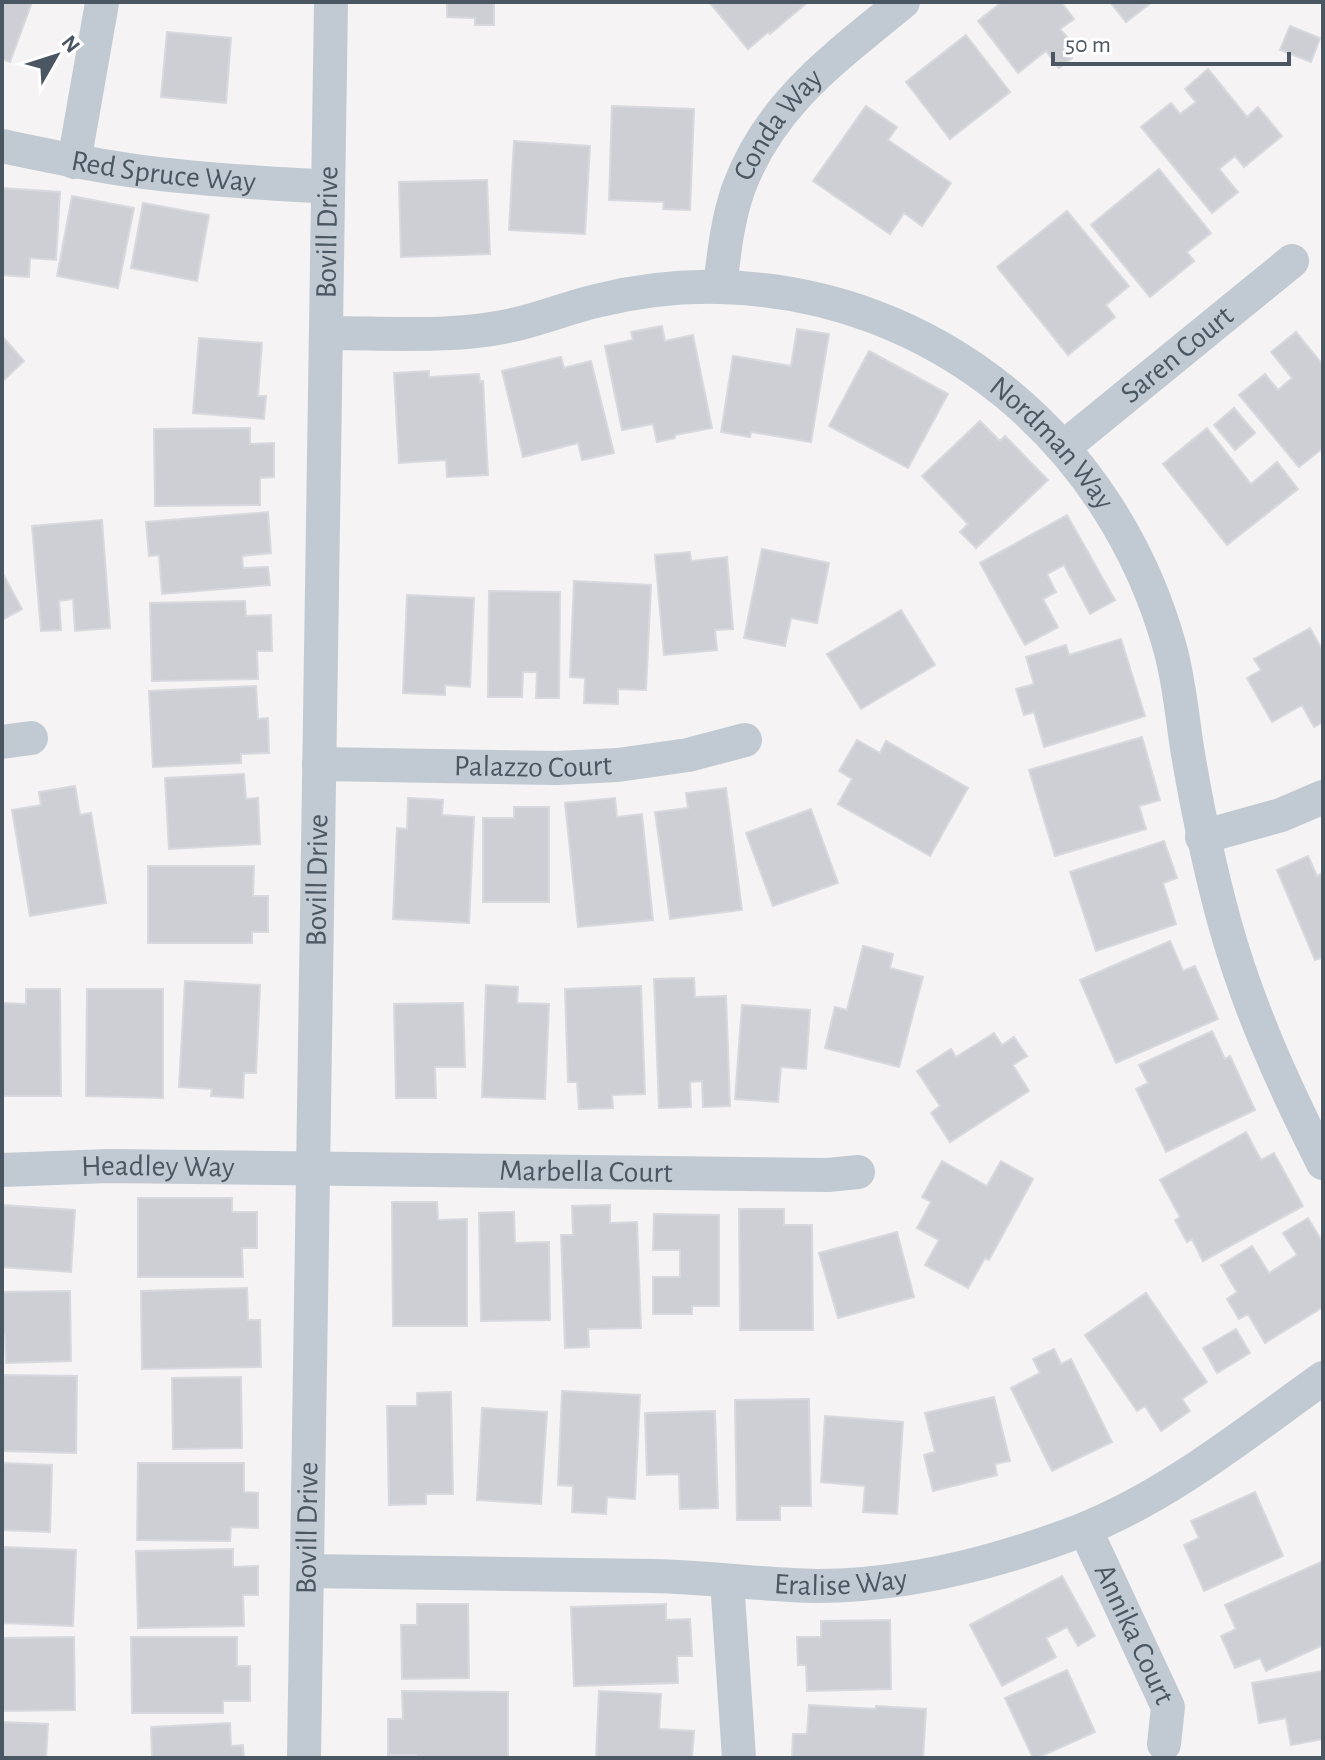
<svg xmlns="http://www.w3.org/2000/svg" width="1325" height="1760" viewBox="0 0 1325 1760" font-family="'Alegreya Sans',sans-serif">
<rect width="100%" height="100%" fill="#f5f3f3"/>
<path fill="#cdcfd5" stroke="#d7d9de" stroke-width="2" d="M2,2H32L10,62L2,59Z
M447,2H494V25H475V18L447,17Z
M709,2H808L770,34L768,32L748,49Z
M1002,2H1061L1074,19L1060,29L1073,44L1066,50L1072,58L1059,68L1046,51L1018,73L978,21Z
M1110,2H1152L1126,22Z
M1290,26L1320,38L1311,62L1280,50Z
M167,32L231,38L226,103L161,97Z
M966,35L1010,92L950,139L906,82Z
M1208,69L1247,117L1258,107L1282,136L1244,167L1235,156L1219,169L1238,192L1212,213L1141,127L1171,103L1180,114L1196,102L1185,89Z
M612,106L694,109L690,210L663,209L664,202L609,200Z
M866,106L897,127L888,140L951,183L922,226L904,213L890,234L813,181Z
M514,141L590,146L585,234L509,230Z
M1159,169L1211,233L1187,252L1194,261L1150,297L1091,225Z
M487,180L490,254L401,257L399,182Z
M2,188L60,192L56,260L30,258L29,277L2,275Z
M72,196L134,208L118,288L57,276Z
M143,203L209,215L197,281L131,268Z
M1067,211L1129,286L1106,305L1115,317L1068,355L997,267Z
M662,326L665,341L693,335L712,428L675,435V438L657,442L653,424L622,430L605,346L633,340L631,332Z
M797,329L829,334L811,442L751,432L750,437L721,432L733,356L791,366Z
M1296,332L1323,365V448L1299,467L1239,395L1265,374L1278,390L1292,378L1271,352Z
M2,336L24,361L2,382Z
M199,338L262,343L258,396H266L264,419L193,413Z
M869,351L948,394L908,468L829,426Z
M561,357L564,368L591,361L614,453L582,460L578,443L523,457L502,371Z
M429,371V377L479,374L480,382L483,381L488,475L447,477L446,460L399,463L394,373Z
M1234,408L1255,433L1235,450L1214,425Z
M980,421L1000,441L1005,436L1048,480L976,548L960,532L968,524L922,476Z
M250,428V444L274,443V477L260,478V505L155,506L154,429Z
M1207,428L1251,484L1277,462L1298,489L1227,545L1163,464Z
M268,512L271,553L242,556L243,568L268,567L270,585L162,594L159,555L149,556L146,522Z
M1067,515L1115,600L1090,614L1064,565L1047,574L1056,592L1043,599L1058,627L1025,645L980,563Z
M102,520L110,628L75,631L73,599L59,601L61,630L41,631L32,526Z
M762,549L829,563L817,623L791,618L785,646L744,638Z
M690,552L691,561L727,557L733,629L715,630L717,650L664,655L655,555Z
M2,572L22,609L2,620Z
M574,581L651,585L646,690L618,689V704L584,703L585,678L570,677Z
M489,591L560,592L559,698H536L537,672H523L522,697H488Z
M407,595L474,598L470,687L445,685V695L403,693Z
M245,601L246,616L271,615L272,651H257L258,679L152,681L150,603Z
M901,610L935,665L861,709L827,654Z
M1310,628L1323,651V722L1314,727L1302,705L1272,722L1247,678L1261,670L1254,659Z
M1121,639L1145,716L1044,747L1034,712L1024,715L1016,689L1034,684L1026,657L1066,645L1069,655Z
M256,686L258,719L268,718L269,753L241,754V763L153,767L149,691Z
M1142,737L1160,800L1139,806L1146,829L1055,856L1029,770Z
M857,740L880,753L886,741L968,788L930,856L838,804L852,779L839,771Z
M244,774L246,799L258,798L260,844L169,849L165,778Z
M75,786L80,815L91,813L106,903L30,916L12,810L41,805L39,792Z
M726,788L742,910L670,919L655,812L688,808L686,793Z
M408,798L443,800L442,815L474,817L469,923L393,919L397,828L407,829Z
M615,798L617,817L642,814L653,920L578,927L565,803Z
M514,807H549V902H483V818H514Z
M811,809L838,883L773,906L746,833Z
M1164,841L1177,878L1163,883L1176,924L1096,951L1070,872Z
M1308,856L1317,876L1323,873V957L1315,960L1277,870Z
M148,866H254L253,896H268V932H252V943H148Z
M1170,941L1183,971L1195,966L1218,1019L1116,1063L1080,980Z
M863,946L893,954L890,968L923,977L899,1067L825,1048L835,1007L847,1010Z
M694,978L695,997L726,996L730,1106L703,1107L702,1081L690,1082L691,1107L659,1108L654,979Z
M185,981L260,985L256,1073H244L243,1098L211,1096L212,1089L179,1087Z
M486,985L518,987L517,1003L549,1004L545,1099L482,1097Z
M641,986L645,1094L612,1095L613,1108L579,1109L577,1082H568L565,989Z
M26,989H60L61,1096H2V1003L26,1004Z
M87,989H163V1098L86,1096Z
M463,1003L465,1067H435L436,1098H396L394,1004Z
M742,1005L810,1010L806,1069L781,1067L778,1102L735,1099Z
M1212,1031L1225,1059L1230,1056L1255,1110L1166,1152L1136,1089L1148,1083L1139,1065Z
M994,1033L1002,1045L1014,1037L1027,1056L1013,1065L1029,1091L950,1142L931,1113L940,1106L917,1071L951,1049L956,1057Z
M1246,1132L1261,1160L1274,1153L1303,1206L1203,1261L1192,1239L1187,1242L1175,1220L1180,1217L1160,1180Z
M942,1161L987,1186L1001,1161L1033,1179L989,1260L985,1258L968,1288L925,1265L939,1240L917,1228L931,1202L922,1197Z
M138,1198H232V1212H257V1248H242L243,1277H138Z
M392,1202H437L438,1220L467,1219V1326H393Z
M2,1205L75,1210L71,1272L2,1267Z
M610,1205V1223L637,1222L641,1328L588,1329L589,1347L565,1348L561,1235H573L572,1206Z
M739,1209H784V1225H812L813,1330H740Z
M514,1212L515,1243L549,1242L550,1320L481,1321L479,1213Z
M654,1214L719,1215V1306H692V1314H653V1277H680V1250H653Z
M1308,1218L1323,1243V1307L1265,1343L1248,1314L1239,1319L1227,1299L1237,1292L1221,1265L1252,1246L1269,1273L1297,1255L1283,1233Z
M897,1232L914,1297L838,1318L819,1253Z
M247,1288L248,1320H260L261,1367L142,1369L141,1291Z
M70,1291L71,1361L6,1363L5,1336H2V1292Z
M1146,1293L1207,1382L1182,1399L1190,1411L1161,1431L1145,1406L1137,1411L1085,1335Z
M1236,1329L1250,1353L1217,1373L1203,1348Z
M1054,1349L1061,1364L1071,1359L1112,1442L1052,1471L1011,1388L1040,1373L1033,1359Z
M2,1375L77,1376L76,1453L2,1451Z
M241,1377L242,1448L173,1449L172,1378Z
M562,1391L640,1395L635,1499L607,1497L606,1514L572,1512L573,1486L558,1485Z
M451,1392L453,1494H426V1504L389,1505L387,1406H417V1393Z
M994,1397L1010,1461L995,1464L997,1475L933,1491L924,1455L935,1452L925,1413Z
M809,1399L811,1506H780V1520H737L735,1400Z
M482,1408L547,1412L541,1504L477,1500Z
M715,1411L718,1508L680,1509L679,1474L647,1475L645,1413Z
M825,1416L903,1422L897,1514L863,1512L865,1486L821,1482Z
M2,1463L52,1465L50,1532L2,1530Z
M138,1463H244V1492L258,1493V1528L231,1527L230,1541L137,1540Z
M1255,1492L1283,1556L1204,1591L1184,1545L1199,1538L1191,1521Z
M2,1547L76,1550L73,1626L2,1623Z
M233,1549V1567L258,1566V1595H243L244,1626L138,1628L136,1551Z
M1321,1562L1323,1567V1645L1266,1671L1260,1658L1235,1668L1221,1636L1236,1629L1225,1605Z
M1062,1576L1095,1636L1078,1646L1067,1627L1046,1638L1056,1657L1002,1686L970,1625Z
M417,1604H468L469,1678L402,1679L401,1625H417Z
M666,1604V1620L690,1619L692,1656H677L678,1683L574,1686L571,1607Z
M890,1620L891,1689L807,1691L806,1665H798L797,1637H821V1621Z
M74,1637L75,1710L2,1711V1638Z
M131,1637H237V1666H250V1701H223V1713H132Z
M1067,1670L1095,1732L1037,1758H1033L1005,1698Z
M1323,1671V1739L1291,1745L1286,1718L1259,1723L1252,1683Z
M402,1691L508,1692V1758H416V1755H388V1719H403Z
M599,1691L661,1694L659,1729L694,1731L692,1758H596Z
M809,1705L876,1709V1706L926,1709L923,1758H792L793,1734H807Z
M2,1722L48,1724L46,1758H2Z
M230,1723L231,1746L243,1745L244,1758H152L151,1727Z"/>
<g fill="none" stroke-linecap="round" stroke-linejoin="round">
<g stroke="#c1cad2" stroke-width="34">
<path id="s1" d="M2,146C49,156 95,166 143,172C204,180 266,183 328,187"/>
<path d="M74,162L102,3"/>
<path id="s2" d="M720,287C724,254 727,222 738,190C769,104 835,58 903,2"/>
<path id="s3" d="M326,333C391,333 457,339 521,323C546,317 570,307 596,301C636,291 679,286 720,287C937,292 1113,442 1170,648C1179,680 1182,715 1187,748C1197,808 1209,866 1225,924C1248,1007 1284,1086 1323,1163"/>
<path id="s4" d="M1064,447L1292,261"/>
<path d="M2,742L31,738"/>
<path id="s5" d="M319,764L557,768L618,765L688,755L745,740"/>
<path d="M1202,837L1281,815L1323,797"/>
<path id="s6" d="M2,1170L109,1166L828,1175L858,1172"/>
<path id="s7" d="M1085,1529L1168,1707L1164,1744"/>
<path id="s8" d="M307,1571C422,1573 538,1574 653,1576C707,1577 762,1585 816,1586C907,1586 999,1562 1082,1530C1170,1495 1247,1432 1323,1378"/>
<path d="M727,1581L739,1758"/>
<path id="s9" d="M304,1758L331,2"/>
</g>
</g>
<g text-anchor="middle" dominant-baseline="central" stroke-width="7" stroke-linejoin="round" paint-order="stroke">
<g font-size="30" fill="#4a5661" stroke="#fff">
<text stroke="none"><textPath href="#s2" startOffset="176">Conda Way</textPath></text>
<text stroke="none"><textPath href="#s1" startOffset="164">Red Spruce Way</textPath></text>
<text stroke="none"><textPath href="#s9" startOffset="1526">Bovill Drive</textPath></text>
<text stroke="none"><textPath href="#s4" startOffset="146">Saren Court</textPath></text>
<text stroke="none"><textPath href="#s3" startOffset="778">Nordman Way</textPath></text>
<text stroke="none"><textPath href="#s5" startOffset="214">Palazzo Court</textPath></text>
<text stroke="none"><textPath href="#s9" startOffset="878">Bovill Drive</textPath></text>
<text stroke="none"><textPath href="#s6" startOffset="156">Headley Way</textPath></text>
<text stroke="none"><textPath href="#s6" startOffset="584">Marbella Court</textPath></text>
<text stroke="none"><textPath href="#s9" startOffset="230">Bovill Drive</textPath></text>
<text stroke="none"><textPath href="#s8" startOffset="534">Eralise Way</textPath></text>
<text stroke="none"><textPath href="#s7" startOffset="116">Annika Court</textPath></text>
</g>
</g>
<rect width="1325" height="1760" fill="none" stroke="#4a5661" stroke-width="8"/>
<g transform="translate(56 56) rotate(51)" stroke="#ffffff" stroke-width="6" paint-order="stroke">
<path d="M0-6L14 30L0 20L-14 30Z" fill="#4a5661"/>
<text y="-12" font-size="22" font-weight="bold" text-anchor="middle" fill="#4a5661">N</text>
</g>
<path d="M1053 52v12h236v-12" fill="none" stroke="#4a5661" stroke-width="4"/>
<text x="1065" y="52" font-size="24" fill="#4a5661" stroke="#ffffff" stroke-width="6" paint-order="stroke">50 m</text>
</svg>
